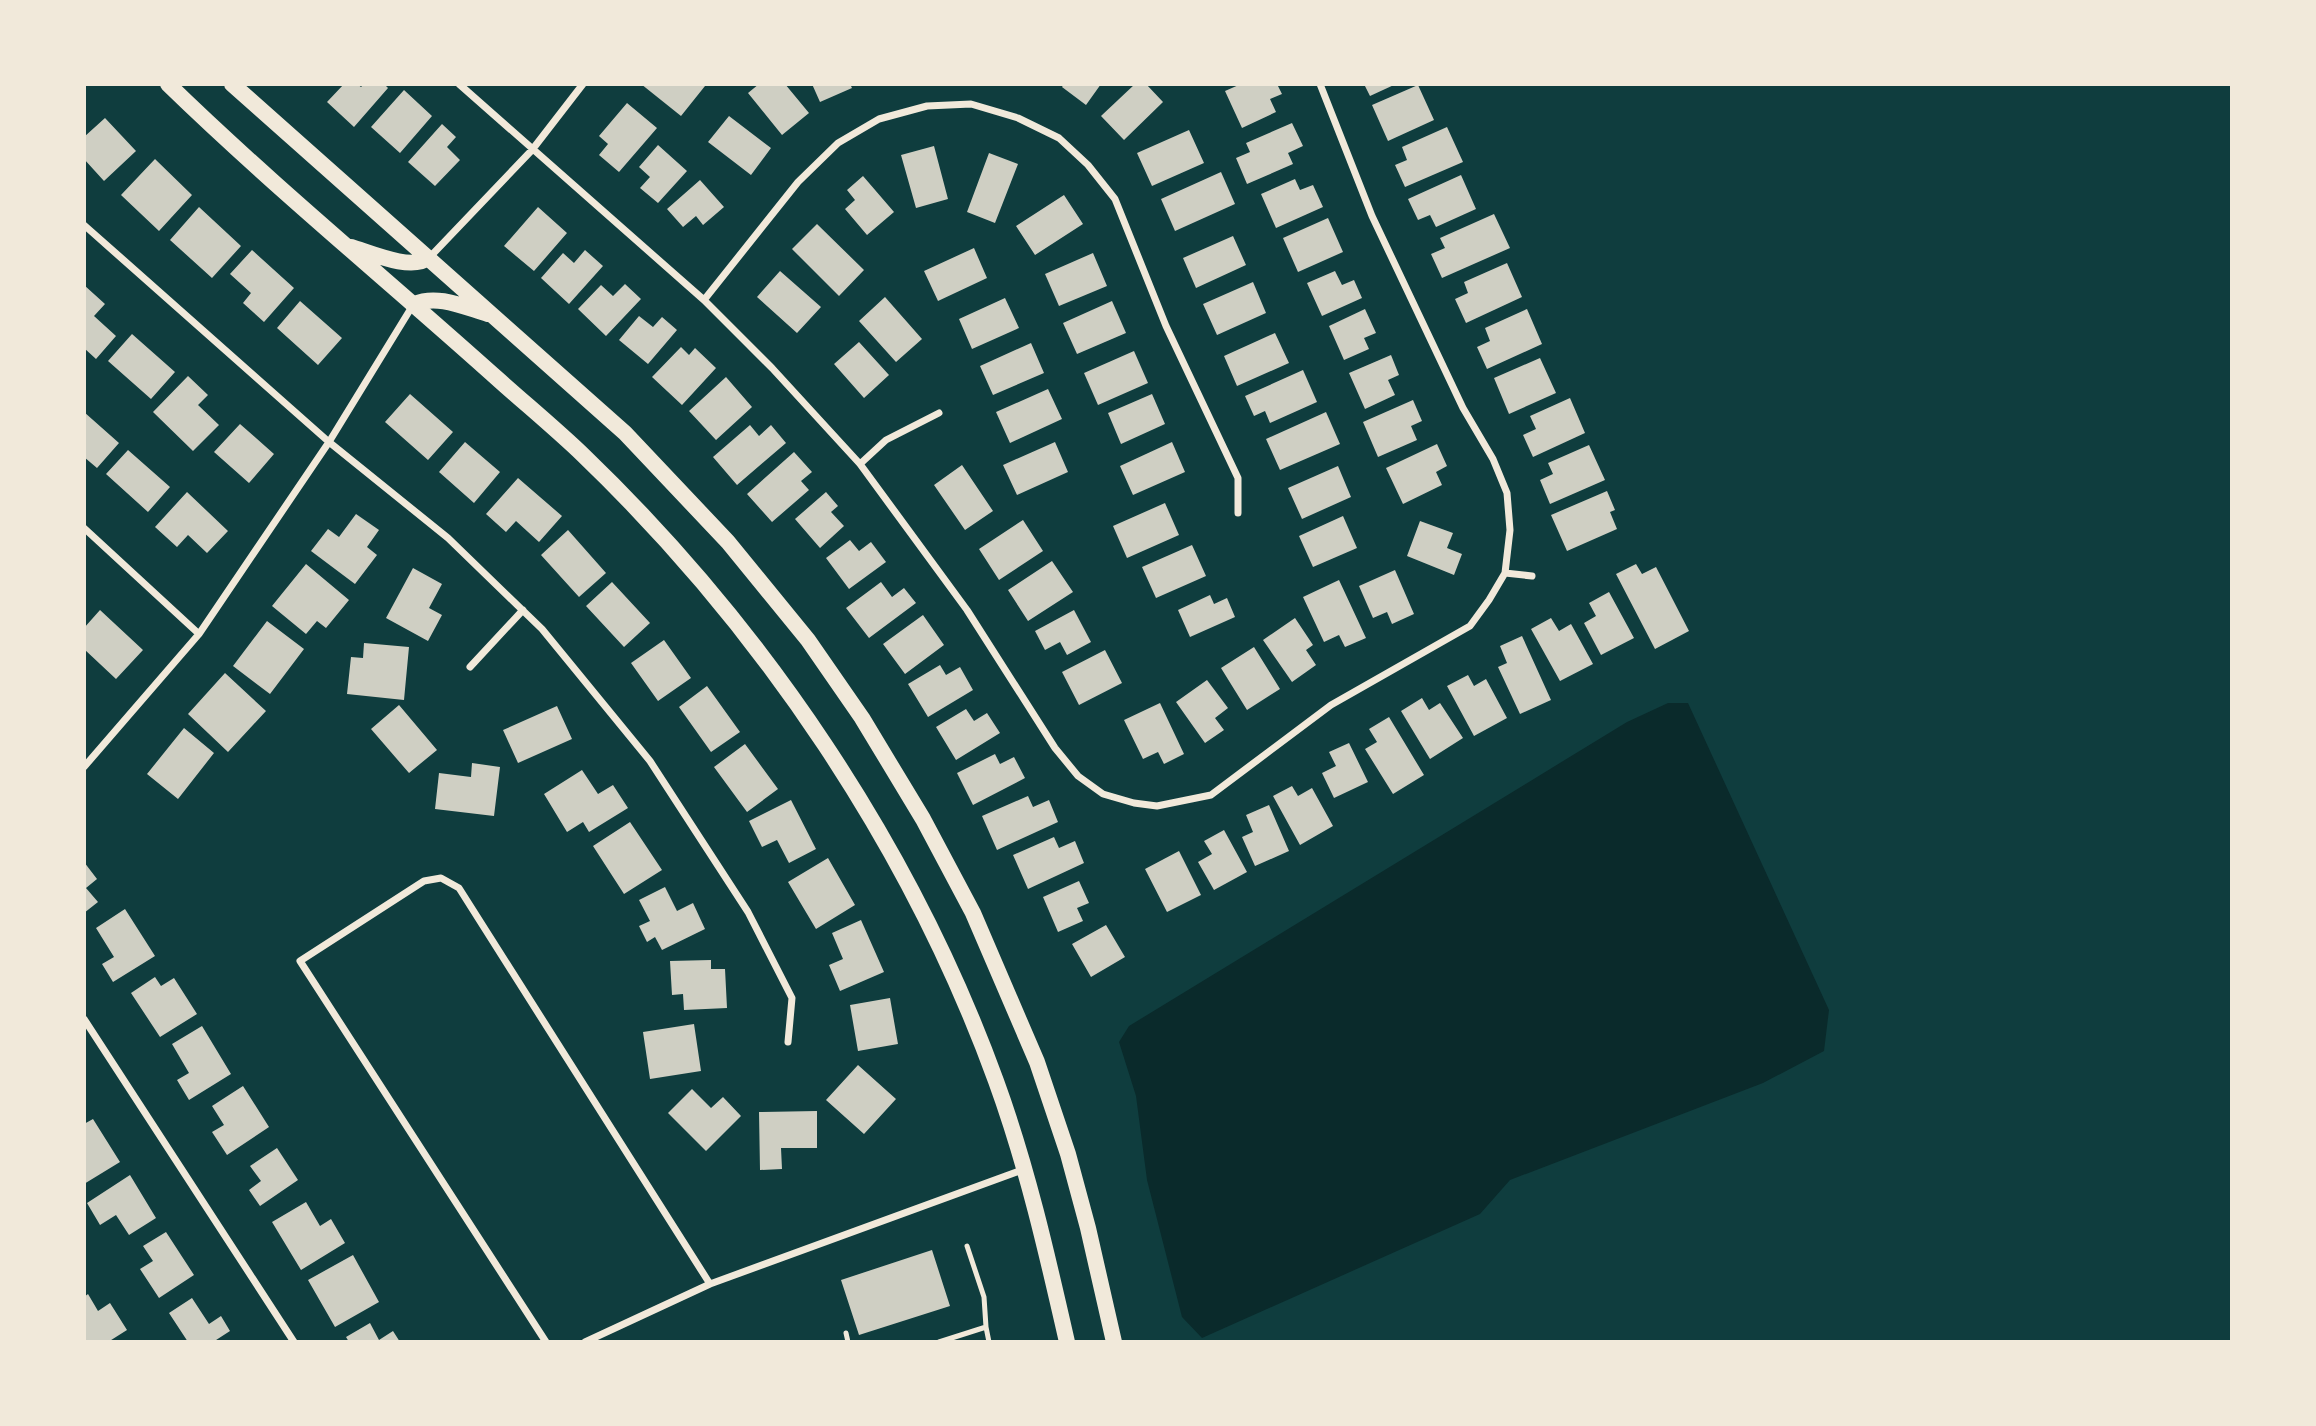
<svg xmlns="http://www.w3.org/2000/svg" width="2316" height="1426" viewBox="0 0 2316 1426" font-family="'Work Sans',sans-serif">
<rect width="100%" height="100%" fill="#0f3d3e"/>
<path fill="#0a2a2b" d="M1668,703H1688L1829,1010L1824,1051L1763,1083L1510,1180L1480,1214L1202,1338L1182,1317L1147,1180L1136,1096L1119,1042L1129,1026L1627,722Z"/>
<path fill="#cfcfc3" d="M344,84H357L361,87L364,84H384L388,88L354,127L327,102Z
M641,84H702L705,86L681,116Z
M759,84H785L809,113L782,135L748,93Z
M812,84H850L852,88L820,102Z
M1064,84H1101L1086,105L1062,87Z
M1135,84H1146L1163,102L1124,140L1101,116Z
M1241,84H1277L1282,94L1270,99L1276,112L1242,128L1225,91Z
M1364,84H1396L1370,96Z
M1418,85L1434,120L1388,141L1372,105Z
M404,90L432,116L400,153L371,127Z
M627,103L657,128L619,172L599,155L608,144L599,136Z
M729,116L771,148L751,175L708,142Z
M105,118L136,151L104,181L84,159V137Z
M1292,123L1303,146L1288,153L1293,164L1247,184L1236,158L1250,152L1246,143Z
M442,124L456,137L447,147L460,160L435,186L408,162Z
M1447,127L1463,162L1405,187L1395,165L1407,160L1402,147Z
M1189,130L1204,163L1152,186L1137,153Z
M658,145L687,171L658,203L640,188L650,177L639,167Z
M934,146L948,199L916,208L901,155Z
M989,153L1018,164L995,223L967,212Z
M155,159L192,195L159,231L121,195Z
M1221,172L1235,204L1175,231L1161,199Z
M1461,175L1476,209L1436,227L1430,215L1418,220L1408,199Z
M863,176L894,212L867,235L845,209L855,200L847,190Z
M1295,179L1300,190L1313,185L1323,207L1276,228L1261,194Z
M700,180L724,207L703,225L696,216L683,227L667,209Z
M1064,195L1083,224L1035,255L1016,226Z
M199,207L241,246L212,278L170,240Z
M538,207L567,233L534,271L504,246Z
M1494,214L1510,248L1442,278L1431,254L1445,248L1440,238Z
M1328,218L1343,252L1298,272L1283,238Z
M817,224L864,270L839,296L792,249Z
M1233,236L1246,265L1196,288L1183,258Z
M974,248L987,278L938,301L924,271Z
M252,250L294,288L264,322L243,303L251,293L230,274Z
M585,250L603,266L569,304L541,278L563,253L574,263Z
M1093,253L1107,286L1059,306L1045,274Z
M1507,263L1522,297L1466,323L1455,299L1468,293L1464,282Z
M780,271L821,307L797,333L757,297Z
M1335,271L1342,285L1354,280L1362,298L1322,316L1307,283Z
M1253,282L1266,313L1217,335L1203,304Z
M625,284L641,299L606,336L578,309L601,285L613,296Z
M84,285L105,304L94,316L116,336L96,359L84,348Z
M885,297L922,339L896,362L859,321Z
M1005,298L1019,328L972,349L959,319Z
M300,301L342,338L318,365L277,328Z
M1112,301L1126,333L1077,354L1063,323Z
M1365,309L1376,333L1364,338L1369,349L1344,360L1329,326Z
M1527,309L1542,344L1487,369L1477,347L1490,341L1485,328Z
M639,316L653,327L662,317L677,330L648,364L619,340Z
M1275,333L1289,363L1237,386L1224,356Z
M132,334L175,372L151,399L108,361Z
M859,342L889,375L864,398L834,364Z
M1031,343L1044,373L993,395L980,366Z
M681,347L689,355L695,348L716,368L682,405L652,377Z
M1134,351L1148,383L1098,405L1084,373Z
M1391,355L1399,375L1388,380L1395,395L1365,409L1349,373Z
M1540,358L1556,393L1509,414L1494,378Z
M1303,370L1317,402L1270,423L1265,411L1254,416L1245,396Z
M188,376L208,395L198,405L219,425L193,451L153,412Z
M726,377L752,407L716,440L689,411Z
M1048,389L1062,419L1010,443L996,412Z
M410,394L453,432L428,460L385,422Z
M1152,394L1165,424L1121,444L1108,413Z
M1570,398L1585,433L1533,457L1523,435L1536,429L1530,416Z
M1413,400L1422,421L1411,426L1417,440L1378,457L1363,422Z
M84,412L119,443L97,468L84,457Z
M1326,412L1340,444L1280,470L1266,439Z
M240,424L274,454L249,483L214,452Z
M750,425L759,436L771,425L786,443L737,485L713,457Z
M465,442L500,472L474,503L439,472Z
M1055,442L1068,472L1017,495L1003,465Z
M1172,442L1185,472L1133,495L1120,466Z
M1437,444L1447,466L1436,472L1442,485L1403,504L1386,468Z
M1589,445L1605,480L1550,504L1540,480L1553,474L1548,463Z
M128,450L170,487L148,512L106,474Z
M794,452L812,472L801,481L809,490L772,522L747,494Z
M962,465L993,511L965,530L934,485Z
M1338,466L1351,497L1302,519L1288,488Z
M518,478L562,516L539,542L516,521L506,532L486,514Z
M1607,491L1615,510L1610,512L1617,529L1567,551L1551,515Z
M187,492L228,531L207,553L188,535L177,547L155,527Z
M826,492L838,506L831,512L844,526L820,548L795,519Z
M1165,503L1179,535L1127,558L1113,526Z
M356,514L379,530L367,547L377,555L355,584L311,551L328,529L339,537Z
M1343,516L1357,548L1313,567L1299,536Z
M1023,520L1043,551L999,580L979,549Z
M1420,521L1453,533L1447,548L1462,554L1454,575L1407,556Z
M568,530L606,573L579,597L541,555Z
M850,540L859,551L871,542L886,562L849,589L826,558Z
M1192,545L1206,576L1156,598L1142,567Z
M1052,561L1073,592L1028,621L1008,590Z
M306,564L349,600L326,628L317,621L306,634L272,606Z
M1636,564L1642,574L1656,567L1689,631L1655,649L1616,574Z
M413,568L442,584L429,608L442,615L428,641L386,618Z
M1395,570L1414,614L1392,624L1387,612L1373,618L1359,586Z
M1339,580L1366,638L1345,647L1339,635L1324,642L1303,597Z
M612,582L650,623L624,647L586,606Z
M881,582L892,597L904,588L916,603L869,638L846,608Z
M1609,592L1634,638L1601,655L1584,623L1596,616L1589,603Z
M1210,595L1214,604L1227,598L1235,617L1190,637L1178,610Z
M100,610L143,650L116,679L84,649V628Z
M1074,610L1091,642L1067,655L1060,642L1045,650L1035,631Z
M923,615L944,645L905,674L883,644Z
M1295,618L1313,645L1306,650L1316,665L1292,682L1263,640Z
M1551,618L1559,631L1571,624L1593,664L1560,681L1531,629Z
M267,621L304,649L270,694L233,666Z
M1522,636L1551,700L1520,714L1498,667L1507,663L1500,646Z
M664,640L691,678L658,701L631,663Z
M364,643L409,647L404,700L347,694L351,657L363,658Z
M1254,647L1280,689L1247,710L1221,668Z
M1105,650L1122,683L1079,705L1062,672Z
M940,665L946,675L960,667L973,690L928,717L908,684Z
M225,673L266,711L228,752L188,714Z
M1468,675L1474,686L1486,679L1507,718L1474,736L1447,686Z
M1207,680L1228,708L1215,718L1224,730L1205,743L1176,702Z
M707,686L740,732L711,752L679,707Z
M1422,698L1429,710L1440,703L1463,738L1430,759L1401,711Z
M1160,703L1184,754L1164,764L1158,752L1143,759L1124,720Z
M399,705L437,750L409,773L371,729Z
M557,706L572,739L518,763L503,730Z
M966,709L974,721L987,713L1000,733L956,760L936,727Z
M1389,717L1424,775L1393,794L1365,749L1377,742L1369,729Z
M184,728L214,753L178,799L147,774Z
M1349,743L1368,782L1334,798L1322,773L1336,766L1329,752Z
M745,744L778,789L747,812L714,767Z
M995,754L1000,764L1014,757L1025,778L973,805L957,773Z
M472,763L500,767L494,816L435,809L439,773L471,777Z
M582,770L598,794L613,785L628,808L589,832L583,822L567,832L544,794Z
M1292,786L1298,796L1312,788L1333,826L1300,845L1273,796Z
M1028,796L1033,807L1049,800L1058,822L997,850L982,816Z
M791,800L816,849L789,863L777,840L762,847L749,821Z
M1269,805L1289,851L1255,866L1242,837L1253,832L1246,815Z
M630,822L662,870L624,894L593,846Z
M1224,830L1247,872L1214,890L1198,862L1212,854L1204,841Z
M1054,837L1059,848L1075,841L1084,863L1028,889L1013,855Z
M1179,851L1201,895L1167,912L1145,869Z
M828,858L855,905L816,929L788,882Z
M84,862L97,879L86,888L98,902L84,913Z
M1079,881L1089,903L1077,908L1083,921L1058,932L1043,897Z
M665,887L677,911L693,903L705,929L662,950L655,937L647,942L639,926L650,921L639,900Z
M125,909L155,956L113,982L102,964L114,957L96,928Z
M861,920L884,972L840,991L829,965L843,959L832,933Z
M1106,925L1125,957L1091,977L1072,944Z
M711,960V969H725L727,1008L684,1010L683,994L672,995L670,961Z
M155,977L161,986L174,978L197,1014L160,1037L131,993Z
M890,998L898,1044L858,1051L850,1005Z
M694,1024L701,1071L650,1079L643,1032Z
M202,1026L231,1074L189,1100L177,1080L189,1073L172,1044Z
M858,1065L896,1099L864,1134L826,1100Z
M243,1086L269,1127L227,1155L212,1132L224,1125L212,1106Z
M692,1089L711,1108L723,1097L741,1116L706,1151L668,1113Z
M817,1111V1148H781L782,1169L760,1170L759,1112Z
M93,1119L120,1162L84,1184V1124Z
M277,1148L298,1180L260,1206L249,1190L261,1181L250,1166Z
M130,1175L156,1218L129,1235L116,1215L100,1225L87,1203Z
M306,1202L320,1226L331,1219L345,1243L301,1270L272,1222Z
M166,1232L194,1275L159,1298L140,1269L153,1261L143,1246Z
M932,1250L950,1306L859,1335L841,1280Z
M353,1255L379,1302L335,1327L308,1280Z
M88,1294L98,1311L110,1303L127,1330L108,1342H84V1297Z
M192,1298L209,1324L221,1316L230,1331L213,1342H188L169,1313Z
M370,1323L379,1340L393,1331L400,1342H349L346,1337Z"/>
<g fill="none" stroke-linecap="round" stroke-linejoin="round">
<path stroke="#f1e9da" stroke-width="5" d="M986,1327L989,1342
M846,1333L848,1342
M939,1342L986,1327L984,1297L967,1246"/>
<path stroke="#f1e9da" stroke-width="7" d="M459,84L704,300L772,368L860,464L967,610L1055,748L1078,776L1103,794L1134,803L1157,806L1211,795L1331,705L1470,626L1489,600L1505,573L1510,530L1507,493L1493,459L1463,408L1372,216L1320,84
M84,225L329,442L448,538L542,629L650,761L748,912L792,998L788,1042
M429,258L532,150L583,84
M704,300L798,182L838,143L879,119L927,106L971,104L1018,118L1059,138L1088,165L1115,199L1166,326L1238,478V513
M860,464L886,440L939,413
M84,528L199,634
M1505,573L1532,576
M470,667L523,610
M84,767L199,634L329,442L413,305
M84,1019L294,1342
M546,1342L300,961L424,881L441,878L459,888L710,1284
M585,1342L710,1284L1025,1169"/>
<path stroke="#f1e9da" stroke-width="16" d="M168,84C275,188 390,282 500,381C528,406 557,430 583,455C763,628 911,847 996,1081C1027,1166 1047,1254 1067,1342
M232,84L625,433L728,542L808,640L862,718L923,819L973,913L1037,1062L1068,1154L1088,1228L1114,1342
M351,247C371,253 411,271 428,258
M414,304C438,294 464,307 488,314"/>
</g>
<rect width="2316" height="1426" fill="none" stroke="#f1e9da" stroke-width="172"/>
</svg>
